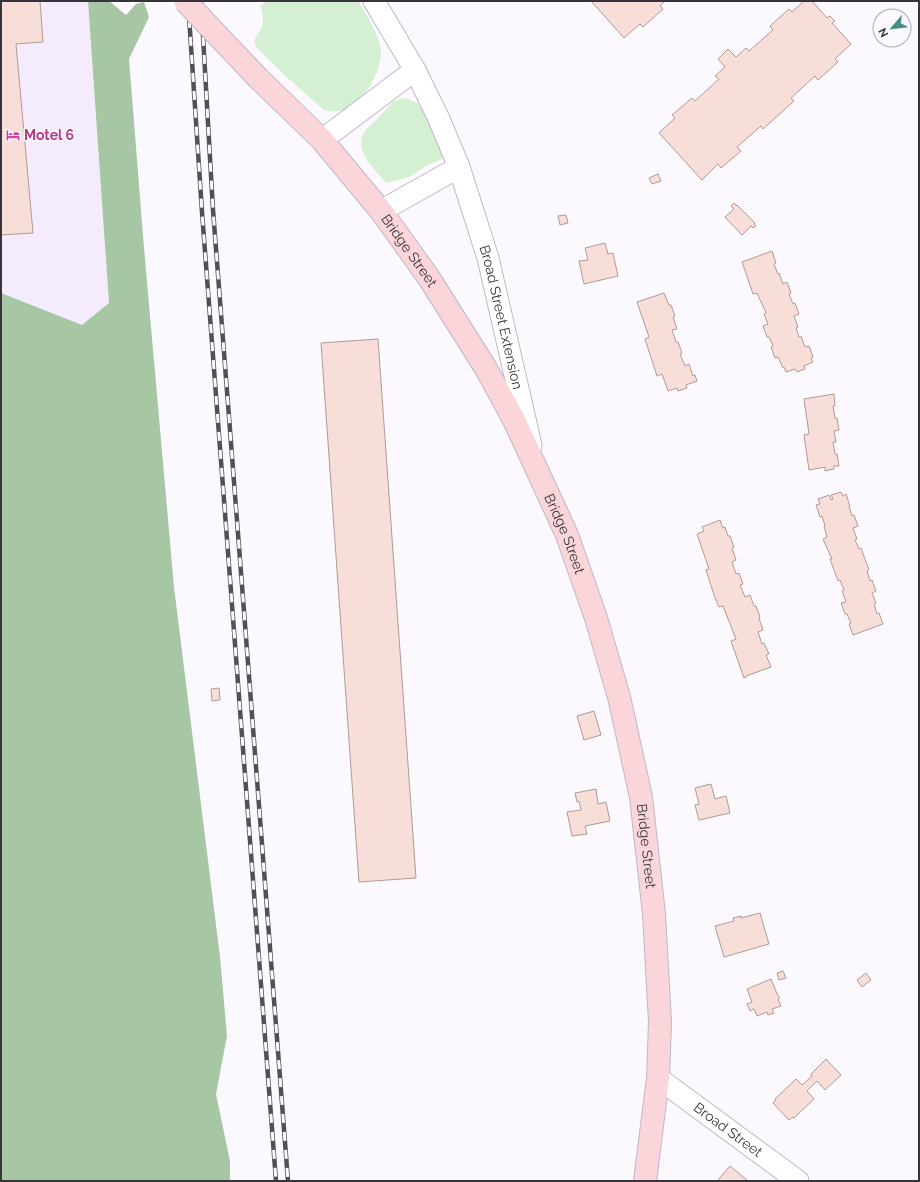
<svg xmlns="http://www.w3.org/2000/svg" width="920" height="1182" viewBox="0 0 920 1182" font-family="Raleway,sans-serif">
<rect width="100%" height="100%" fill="#fbf9fd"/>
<path fill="#f4ecfd" d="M1,1H88L109,303L82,325L1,293Z"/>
<path fill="#d4efd1" d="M268,1H358C365,11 381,39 381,51C382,71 363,105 343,110C337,112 330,111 325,111L283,74L256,47C252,37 259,35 262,26C264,19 263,13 260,6Z
M406,98L417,103L421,107C427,118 446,148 444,158L428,165L409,177L386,183C375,169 351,149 366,130C370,125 376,120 381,115C393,104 388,101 406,98Z"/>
<path fill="#a7c6a4" d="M88,1H109L126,15L136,4L144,2L149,17L129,59L144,248L174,587L220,957L227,1036L216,1094L230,1161V1181H1V293L82,325L109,303Z"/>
<path fill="#f7ded8" stroke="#b19a95" d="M1,1H40L43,42L16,44L33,233L1,235Z
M591,1H665L660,6L663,9L643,27L640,24L624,38Z
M804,1H812L827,18L830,16L835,21L832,23L851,44L835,59L838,62L818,80L815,76L791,98L794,101L763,129L761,126L737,147L741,151L721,168L718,164L702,180L659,133L675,118L672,115L692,98L695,101L719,79L715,76L725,67L718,59L728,49L736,57L746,48L749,51L773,30L770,26L789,9L792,12Z
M658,174L661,181L652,184L649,178Z
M734,203L737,206V205L755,223L754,224L756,226L753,228L751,226L742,235L725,217L734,209L731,206Z
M566,215L568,223L560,225L558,216Z
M605,243L608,254L613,253L618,276L584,284L579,261L588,260L585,248Z
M772,251L776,263L774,264L778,274L779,273L783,284L787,282L791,293L789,294L793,304L795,303L799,314L794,316L798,327L796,328L799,337L801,336L805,347L809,346L813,357L811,358L813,362L804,366L805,369L797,372L795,369L786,372L784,367L783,368L778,357L775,358L771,347L773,346L769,337H767L763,326L768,324L764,314L766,313L757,293L753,294L742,262Z
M664,293L669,305H671L675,316L673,317L677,329L672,330L676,342H678L682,353L680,354L685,366L689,364L693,376L695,375L697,381L686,385L687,388L678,391L677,388L668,391L662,374L657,376L645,339L649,337L637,302Z
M378,339L416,878L359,882L321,343Z
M834,394L835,406H833L835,418H837L839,430L834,431L836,442H833L835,454H837L839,466H834V469L825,471V467L809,470L804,435L809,434L804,399Z
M841,492L843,496L846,494L850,506H849L852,516L854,515L858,526L853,528L857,539L855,540L859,549L861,548L869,570L867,571L870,581L872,580L876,591L872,593L876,603L874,604L877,614L879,613L883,624L853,635L849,624L851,623L847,614H845L841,603L846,602L842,591L844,590L840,580L838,581L830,559H832L823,539L827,537L824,526H825L822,516L820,517L816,505L820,504L818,499L829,495L831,500L833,499L831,495Z
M720,520L723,528L725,527L728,536H730L734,547L732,548L736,560L732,562L736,574L739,573L743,584L740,585L745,597L750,595L754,606H756L760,617L759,618L763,630L758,632L762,644L764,643L769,654L766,655L771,667L746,676V677L744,678L731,641L736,639L723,606L719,607L714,595L706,570L709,569L697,534L704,531L702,527Z
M219,688L220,700L212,701L211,689Z
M594,711L601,735L584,740L577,716Z
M711,784L715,799L726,796L730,813L699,820L695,805L699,804L695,788Z
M596,789L598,804L606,802L610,821L585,826L587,834L572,836L567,812L581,810L579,801L577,802L575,793Z
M760,913L769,944L724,957L715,926L734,921L733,918L741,916V918Z
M783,971L786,978L779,980L777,973Z
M866,973L871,980L862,987L857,980Z
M771,979L778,996L780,998L778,999L781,1006L772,1009L774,1013L768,1015L767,1012L757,1016L754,1009L750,1011L747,1004L752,1002L747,989Z
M826,1059L841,1075L825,1090L817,1081L807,1091L814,1099L794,1118L793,1117L789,1120L773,1103L776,1099H775L796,1079L802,1085L812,1076L811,1074Z
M730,1166L748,1181H717Z"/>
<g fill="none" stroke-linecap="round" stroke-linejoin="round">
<g stroke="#c0b7ca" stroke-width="23">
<g id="street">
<path id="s1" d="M374,1L415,70L439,119L459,167L488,258L531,445"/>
<path d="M322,140L415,70"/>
<path d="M381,211L459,167"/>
<path id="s2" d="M658,1078L798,1181"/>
</g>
</g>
<g stroke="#c0b7ca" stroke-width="24">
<g id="secondary">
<path id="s3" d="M258,78L322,140L381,211L429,278L485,367L501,396L515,422L567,535L596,618L619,697L641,797L654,914L660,1022L658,1078L645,1181"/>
</g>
</g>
<use href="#street" stroke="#fff" stroke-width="21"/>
<use href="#secondary" stroke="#fad5da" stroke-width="22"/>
<g stroke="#524f55" stroke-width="4.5">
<path id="rail" d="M188,1L202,212L276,1181
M201,1L213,210L288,1181"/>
</g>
<use href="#rail" stroke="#fbf9fd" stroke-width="3" stroke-dasharray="9" stroke-linecap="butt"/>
<g stroke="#c0b7ca" stroke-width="24" stroke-linecap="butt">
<path id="secondary-bridge" d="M185,1L258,78"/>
</g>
<use href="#secondary-bridge" stroke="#fad5da" stroke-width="22"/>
</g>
<defs>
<g id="hotel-bare" transform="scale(1.08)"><path d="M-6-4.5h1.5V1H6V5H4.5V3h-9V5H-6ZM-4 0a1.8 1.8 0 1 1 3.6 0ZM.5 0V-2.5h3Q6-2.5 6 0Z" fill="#d1479c" stroke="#fbf9fd" stroke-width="2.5" paint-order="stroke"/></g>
</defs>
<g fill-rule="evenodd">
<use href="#hotel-bare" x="13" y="135"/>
</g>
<g text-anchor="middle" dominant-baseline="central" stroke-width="3" stroke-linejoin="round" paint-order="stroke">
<g font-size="14" font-weight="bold" fill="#b23c85" stroke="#fbf9fd" text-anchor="start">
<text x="24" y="135">Motel 6</text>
</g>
<g font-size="14" fill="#37343b" stroke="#fbf9fd">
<text stroke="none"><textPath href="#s3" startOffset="230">Bridge Street</textPath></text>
<text stroke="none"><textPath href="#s1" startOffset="343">Broad Street Extension</textPath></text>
<text stroke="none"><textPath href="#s3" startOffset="554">Bridge Street</textPath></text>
<text stroke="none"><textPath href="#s3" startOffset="878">Bridge Street</textPath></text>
<text stroke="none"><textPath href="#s2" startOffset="87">Broad Street</textPath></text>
</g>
</g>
<rect width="920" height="1182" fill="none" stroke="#37343b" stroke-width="4"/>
<g transform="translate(892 28) rotate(242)"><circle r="19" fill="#fbf9fd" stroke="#adaaaf"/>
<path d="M0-3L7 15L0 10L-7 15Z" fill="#478d86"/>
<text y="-6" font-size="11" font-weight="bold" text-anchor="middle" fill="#37343b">N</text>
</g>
</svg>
